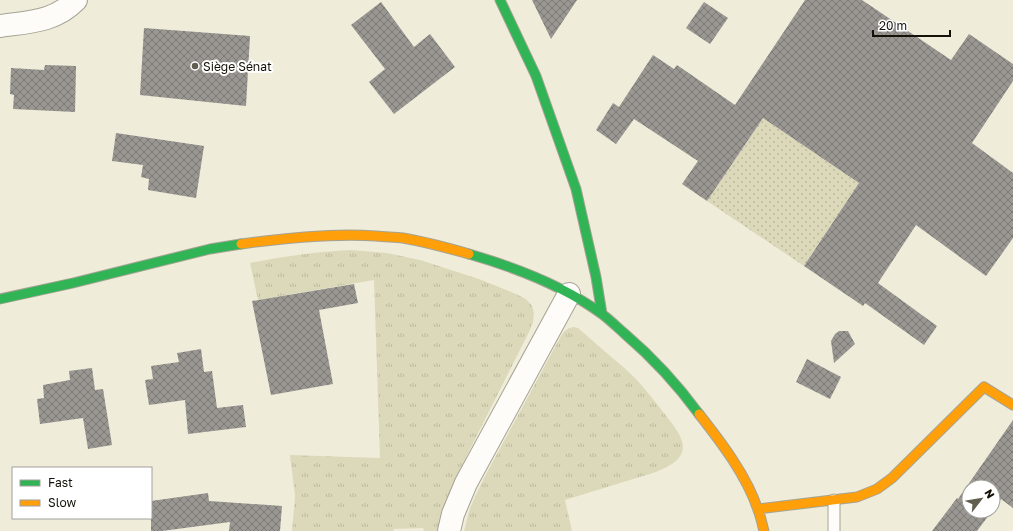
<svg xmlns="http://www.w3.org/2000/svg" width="1013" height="531" viewBox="0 0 1013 531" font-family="'Golos Text',sans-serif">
<defs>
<pattern id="grass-tufts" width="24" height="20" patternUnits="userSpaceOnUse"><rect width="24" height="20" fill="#dcd9bb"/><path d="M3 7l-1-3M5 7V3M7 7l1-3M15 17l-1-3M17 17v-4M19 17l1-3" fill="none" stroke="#bcb99f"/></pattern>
<pattern id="garden-dots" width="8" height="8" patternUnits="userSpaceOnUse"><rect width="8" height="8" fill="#dcd9bb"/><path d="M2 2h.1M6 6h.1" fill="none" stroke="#bcb99f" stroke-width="1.8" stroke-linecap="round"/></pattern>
<pattern id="building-cross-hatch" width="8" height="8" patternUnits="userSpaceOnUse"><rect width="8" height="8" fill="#9a9793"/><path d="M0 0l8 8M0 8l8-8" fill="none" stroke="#7c7a76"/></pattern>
</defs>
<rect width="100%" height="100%" fill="#efecd9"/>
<path fill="url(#grass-tufts)" d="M350,250L387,253L420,260L479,279L516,294L526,299L532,306L534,313L533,322L529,332L456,477L437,531H424L423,528L394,529L393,531H292L295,496L290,455L380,458L374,280L258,300L250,263C284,256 316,252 350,250Z
M574,327L578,328L585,334C601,349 620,363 636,379C647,391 657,404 667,417C673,425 682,435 683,446C683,461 667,467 656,472L565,500L572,531H464L470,508L484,478L561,336C565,330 567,328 574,327Z"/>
<path fill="url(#garden-dots)" d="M763,118L859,183L804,266L707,201Z"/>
<path fill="url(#building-cross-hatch)" d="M532,0H577L551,39Z
M805,0H862L951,60L969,34L1013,64V81L972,143L1013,173V238L986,276L916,225L878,283L937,326L924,345L865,303L863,306L804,266L859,183L763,118L707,201L682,184L698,161L634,119L616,144L596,130L613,103L619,107L653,55L674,69L677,65L735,105Z
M381,2L414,47L430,34L455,67L394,114L369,82L385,69L351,25Z
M704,2L728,18L710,44L686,28Z
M144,28L250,36L246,106L140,95Z
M45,65L76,66L75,112L13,109L14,95L10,94L11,68L44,70Z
M116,133L204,146L196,198L148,190L149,179L141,177L143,165L112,161Z
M354,284L358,303L319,310L333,384L271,395L252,301Z
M839,331H848L855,344L834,363L831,341L835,334Z
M201,349L204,372L212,371L217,408L243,405L246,427L188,434L185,400L149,405L145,380L153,379L151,366L179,362L177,353Z
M807,359L841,377L830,399L796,382Z
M92,368L95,390L103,389L112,445L88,449L83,418L40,424L37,399L44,398L43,385L70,380L69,371Z
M1013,420V508L1001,499L993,509V487H969V511H992L977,531H932L957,498L958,499Z
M208,493L209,501L282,506L280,531H229L230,522L162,531H151V501Z"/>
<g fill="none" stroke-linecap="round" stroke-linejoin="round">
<g stroke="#a5a394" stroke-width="13">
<path id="lane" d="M834,500V531"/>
</g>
<g stroke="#a5a394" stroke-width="24">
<path id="street" d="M0,26C28,22 55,22 76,0
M449,531L453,514L466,483L569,294"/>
</g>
<g stroke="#a5a394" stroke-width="11">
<path id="fast" d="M500,0L536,76L576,189L596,277L602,314
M469,254C514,267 564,286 602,314C610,320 617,327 625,334C653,358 677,384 699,414
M0,299L73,283L210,249L241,244"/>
</g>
<g stroke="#a5a394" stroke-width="11">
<path id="slow" d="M241,244C285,238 331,233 376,236C385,237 394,237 403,238C426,242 448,248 469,254
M699,414C721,442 747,476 758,510C761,517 762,524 764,531
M758,509L857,497L877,489L892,478L984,387L1013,405"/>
</g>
<use href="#lane" stroke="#fdfcf9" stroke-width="11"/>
<use href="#street" stroke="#fdfcf9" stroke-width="22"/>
<use href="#fast" stroke="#30b455" stroke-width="9"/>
<use href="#slow" stroke="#ff9f0a" stroke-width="9"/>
</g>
<circle fill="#615e50" stroke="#fff" stroke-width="1.5" cx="195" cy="66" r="4"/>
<g text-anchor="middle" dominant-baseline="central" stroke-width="4" stroke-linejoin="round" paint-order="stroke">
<g font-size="12" fill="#141207" stroke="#fff" text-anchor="start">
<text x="203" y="66">Siège Sénat</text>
</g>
</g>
<rect x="12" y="467" width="140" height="52" fill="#ffffff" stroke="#a1a09c"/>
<rect x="20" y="480" width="20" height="6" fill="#30b455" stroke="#a1a09c"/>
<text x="48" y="487" font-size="12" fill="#141207">Fast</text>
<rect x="20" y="500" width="20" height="6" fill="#ff9f0a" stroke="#a1a09c"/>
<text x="48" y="507" font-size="12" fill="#141207">Slow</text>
<g transform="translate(981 499) rotate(59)"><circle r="19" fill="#ffffff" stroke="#a1a09c"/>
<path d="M0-3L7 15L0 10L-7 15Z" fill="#615e50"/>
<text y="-6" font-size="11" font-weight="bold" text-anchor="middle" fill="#141207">N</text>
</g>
<path d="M873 30v6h77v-6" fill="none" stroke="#141207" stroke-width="2"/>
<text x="879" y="30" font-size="12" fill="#141207" stroke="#ffffff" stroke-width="3" paint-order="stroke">20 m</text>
</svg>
